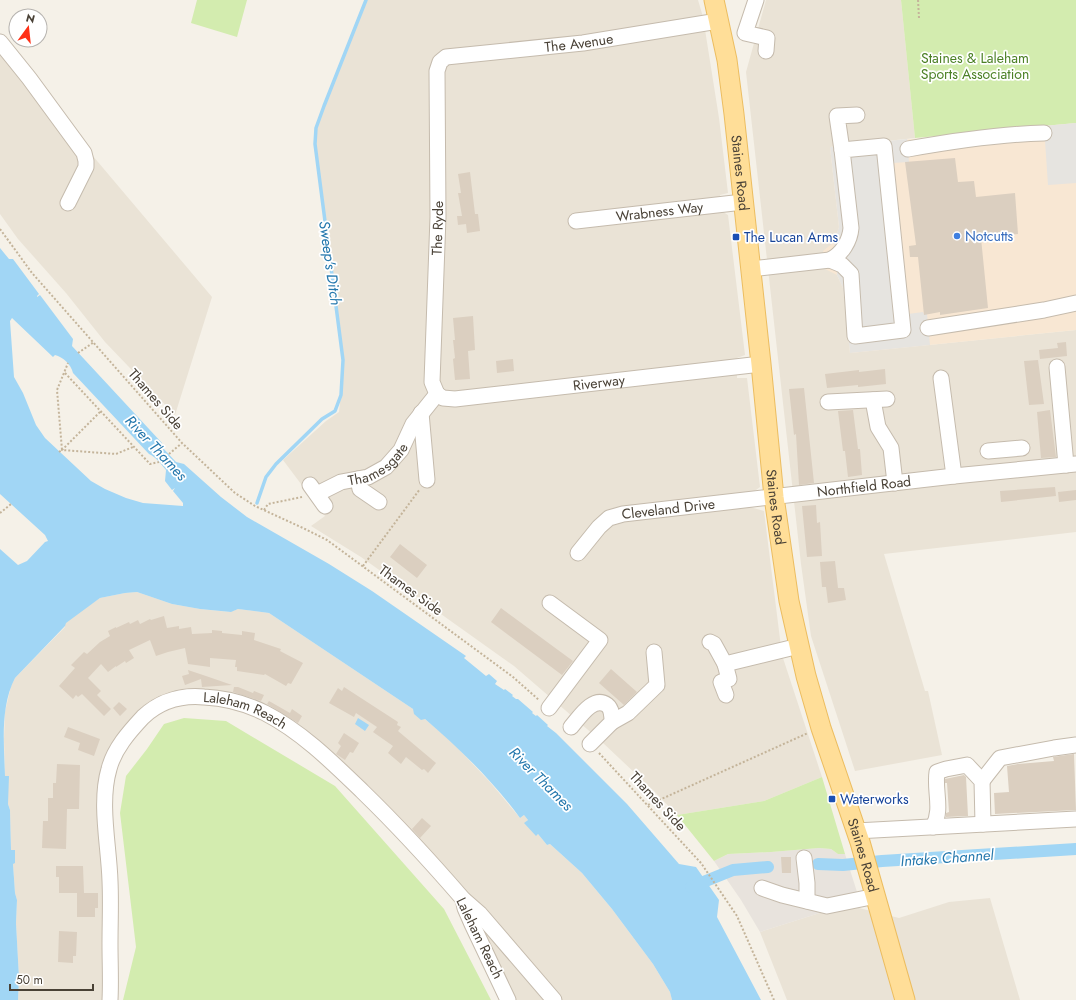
<svg xmlns="http://www.w3.org/2000/svg" width="1076" height="1000" viewBox="0 0 1076 1000" font-family="Jost,sans-serif">
<rect width="100%" height="100%" fill="#f5f1e8"/>
<path fill="#eae3d6" d="M366,0H698L703,17L719,118L728,193L720,195L723,212L728,215L745,355L737,358V378H747L760,487L752,493L750,507L764,511L782,655L822,777L764,801L677,815L655,792L602,742L514,666L361,557L311,526L325,516L283,460L326,421L339,412L343,375V360L315,144L316,128L324,106Z
M766,0H901L915,138L830,147L839,227L834,242L837,275L843,288L850,353L1076,330V532L884,554L925,691H928L942,755L855,771L811,636L801,564L746,72Z
M0,46L212,297L175,415L105,342L66,293L18,239L0,214Z
M137,592L172,604L200,609L230,612L238,609L269,613L413,709L452,742L489,781L520,818L524,815L528,820L525,823L536,835L538,834L547,845L550,844L582,873L612,909L653,964L670,992L672,1000H514L440,864L266,711L166,696L142,708L116,737L101,765L96,801L105,854L104,983L102,1000H18L19,978L16,923L17,900L15,893L13,863L15,850H11L10,810L8,804L5,776L4,739L5,712L11,686L15,678L65,627V623L78,613L100,598L125,593Z
M990,898L1020,1000H787L760,932L826,911L859,908L899,918L949,902Z"/>
<path fill="#f8e7d3" d="M1076,123V330L850,353L843,288L837,275L825,269L823,251L834,242L839,227L830,147Z"/>
<path fill="#e8e3dd" d="M819,848L831,849L838,854H845L857,892L856,901L859,908L826,911L760,932L741,900L714,861L728,854L771,852Z"/>
<path fill="#d3ecaf" d="M197,0H247L237,37L191,23Z
M901,0H1076V123L915,138Z
M184,718L226,721L335,786L444,909L491,1000H123L136,947L120,813L126,776L147,749L164,724Z
M822,777L845,854H838L831,849L819,848L771,852L728,854L714,861L677,815L764,801Z"/>
<path fill="#e6e4e0" d="M1076,123V183L1048,185L1044,126Z
M907,139L909,162L892,163L908,314L923,312L924,314H927L930,345L850,353L843,288L837,275L834,242L839,227L830,147Z"/>
<path fill="#a1d6f5" fill-rule="evenodd" d="M0,248L9,259H13L39,294L37,296V297L40,295L73,339L72,346L162,443V447L176,462L184,464L221,497L247,517L329,564L372,591L466,656L464,658L486,676L489,674L497,681L495,684L504,690L505,689L513,695L512,696L516,699H518L533,712L532,713L536,716L537,715L548,725L547,726L556,733L627,804L679,864L696,867L719,900L717,917L761,1000H672L670,992L653,964L612,909L582,873L550,844L547,845L538,834L536,836L524,823L528,820L524,815L520,818C493,781 460,749 425,719L421,720L414,714L413,709L269,613L238,609L231,612L200,609L172,604L137,592L125,593L100,598L66,623L65,626L15,678C0,707 4,744 5,776H9L8,804L10,810L11,850H15V863L13,864L15,893L17,900L16,923L19,978L18,1000H0V549L18,565L27,561L45,542L48,541L45,535L0,494ZM12,318L53,357L55,355C63,357 71,364 73,373L149,454C156,457 161,464 166,470L165,481L172,490L175,488L173,491L183,503V506L143,503L126,498L105,489L91,481L45,438L36,425L23,393L14,377L10,321Z
M358,718L369,725L365,731L355,724Z"/>
<g fill="none" stroke-linecap="round" stroke-linejoin="round">
<path stroke="#a1d6f5" stroke-width="3.5" d="M257,503L266,477L276,464L322,419L335,411L341,395L343,360L315,144L316,128L324,106L366,0"/>
<path stroke="#a1d6f5" stroke-width="12" d="M818,864L843,865L882,861L1076,849
M691,887L733,870L768,867"/>
</g>
<path fill="#dbcfc0" d="M955,158L958,182L974,181L976,197L1015,193L1018,234L981,238L988,308L940,315V312L924,315L918,257H910L909,246L916,245L905,162Z
M470,172L475,214H478L480,231L467,233L466,224L458,225L457,216H462L458,193H461L458,174Z
M473,316L475,350L468,351L470,379L455,380L453,359L455,358L453,340H455L453,318Z
M1066,342L1067,356L1040,359L1039,350L1058,348L1057,343Z
M513,359L514,371L497,373L496,361Z
M1038,360L1044,404L1029,405L1024,361Z
M885,369L886,384L858,387V385L827,388L825,374L859,370V372Z
M804,388L814,483L799,485L796,434L794,435L789,389Z
M853,410L858,449H860L862,475L848,477L845,451H843L838,411Z
M1050,410L1056,457L1041,458L1037,412Z
M1055,487L1056,496L1001,502L1000,491Z
M1076,490V500L1059,502L1058,492Z
M816,505L817,523L820,522L822,556L807,557L802,506Z
M400,544L427,565L417,578L390,557Z
M835,561L838,588H844L846,600L828,603L826,587H822L820,562Z
M501,608L573,661L562,675L491,622Z
M164,616L167,628L179,626V629L191,627L192,634L212,633V630L222,631V633L242,635V631L255,633L254,640L281,649L280,651L303,663L291,684L288,683L286,686L265,674L264,675L237,671V667H235L236,660L210,658V667L188,664L185,648L168,652L156,656L150,640L129,650L134,658L126,663L125,661L116,667V666L108,672L101,664L88,678L101,691L97,695L111,709L104,716L82,694L78,697L76,695L73,699L59,686L75,668L71,665L84,652L87,654L100,642L110,636L108,631L116,627V628L129,622L130,624L138,620L140,624L150,619L151,620Z
M611,669L637,692L624,705L599,683Z
M188,670L203,675L232,685L202,687L201,679L185,685L182,676L189,674Z
M234,687H238L253,693L254,691L264,695L261,701L233,692Z
M344,687L398,722L397,725L401,727L398,731L436,763L428,773L424,769L422,770L406,757L401,764L388,753L393,746L373,732L377,727L356,713L354,717L329,703L338,688L342,691Z
M269,701L290,713L292,709L302,716L298,723L267,704Z
M119,702L127,709L120,716L113,708Z
M68,727L100,739L94,756L78,750L80,743L64,737Z
M344,733L359,743L353,753L350,752L345,760L336,754L341,746L338,743Z
M1074,754L1076,810L995,814L994,793L1009,792L1007,766L1018,764L1054,761L1053,757Z
M57,764L80,765L79,809H67L66,849L42,848L43,821H48V798H53V783H56Z
M964,775L966,777L968,816L946,817V813L949,812L947,783H945V779Z
M422,818L431,826L420,838L412,829Z
M781,857H791V873H782Z
M56,866H83L84,893H59V877H56Z
M77,893H98V908H95V917H77Z
M59,931L77,932L76,956H73V963L58,962Z"/>
<g fill="none" stroke-linecap="round" stroke-linejoin="round">
<g stroke="#c5bbad" stroke-width="17">
<g id="minor">
<path d="M756,0L745,33L767,38L766,51"/>
<path d="M0,42L29,78L84,153L86,161V167L68,203"/>
<path d="M884,146L903,330L855,336L851,274L842,265L830,260C842,254 850,241 851,228L842,150Z"/>
<path d="M908,149C953,141 999,134 1044,133"/>
<path d="M842,150L837,116L857,115"/>
<path id="s1" d="M576,221L743,202"/>
<path d="M751,269L830,260"/>
<path d="M928,328L1044,310L1076,303"/>
<path d="M1057,367L1066,465"/>
<path d="M941,378L954,476"/>
<path id="s2" d="M437,394L432,382L438,217L437,71L440,62L446,57L583,43L718,21"/>
<path id="s3" d="M437,394L443,398L455,399L761,364"/>
<path d="M873,400L878,427L891,448L895,483"/>
<path d="M828,402L887,399"/>
<path d="M421,413L427,480"/>
<path d="M988,451L1022,448"/>
<path d="M358,479L360,489L379,502"/>
<path d="M310,485L325,506"/>
<path id="s4" d="M317,494L341,482L368,477L386,467L401,450L413,424L437,394"/>
<path id="s5" d="M578,553L599,527L609,518L623,514L954,476L1076,464"/>
<path d="M710,642L714,644L725,664L799,646"/>
<path d="M725,664L729,679L721,682L726,695"/>
<path d="M549,708L600,640L550,603"/>
<path d="M612,722L628,713L657,685L654,652"/>
<path d="M571,727C579,718 593,695 607,705C612,709 612,716 612,722L590,744"/>
<path d="M982,781L1000,758L1054,748L1076,745"/>
<path d="M933,827C943,809 934,791 937,772L946,769L967,765L982,781L983,824"/>
<path d="M856,831L1076,819"/>
<path d="M804,858L807,883V901"/>
<path d="M762,888L782,895L827,906L876,896"/>
<path d="M464,900L480,914L554,1000"/>
<path id="s6" d="M110,1000C111,981 110,963 110,944C110,923 111,902 110,881C109,846 99,803 109,769C114,749 129,732 143,717C160,701 182,695 204,697C226,698 245,703 265,713C302,732 333,763 363,792C398,826 431,862 463,899L465,908L472,924L508,1000"/>
</g>
</g>
<g stroke="#ecbd60" stroke-width="21">
<g id="major">
<path id="s7" d="M714,0L727,60L734,114L761,364L774,497L789,601L806,676L821,728L860,842L905,1000"/>
</g>
</g>
<path stroke="#c4b49a" stroke-width="2" stroke-dasharray="2 2" stroke-linecap="butt" d="M918,0L919,18
M0,229L32,273L182,443L235,493L255,506L303,528L327,540L513,677L539,700
M78,353L94,342
M65,373L150,464L159,462
M100,412L62,450L116,454L133,447
M59,452L62,450L57,390L68,363
M169,454L182,443
M264,510L268,504L302,497
M0,513L11,504
M363,566L420,489
M599,753L701,863L737,916L774,1000
M648,805L808,733"/>
<use href="#minor" stroke="#fff" stroke-width="15"/>
<use href="#major" stroke="#ffde98" stroke-width="19"/>
</g>
<circle fill="#3f7fe0" stroke="#fff" stroke-width="1.5" cx="957" cy="236" r="4"/>
<g fill="#1a4fb4" stroke="#fff" stroke-width="1.5">
<rect x="732" y="233" width="8" height="8" rx="2"/>
<rect x="828" y="795" width="8" height="8" rx="2"/>
</g>
<g text-anchor="middle" dominant-baseline="central" stroke-width="3.5" stroke-linejoin="round" paint-order="stroke">
<g font-size="14" fill="#494136" stroke="#fff">
<text stroke="none"><textPath href="#s2" startOffset="475">The Avenue</textPath></text>
<text stroke="none"><textPath href="#s7" startOffset="175">Staines Road</textPath></text>
<text stroke="none"><textPath href="#s1" startOffset="84">Wrabness Way</textPath></text>
<text stroke="none"><textPath href="#s2" startOffset="167">The Ryde</textPath></text>
<text stroke="none"><textPath href="#s3" startOffset="164">Riverway</textPath></text>
<text transform="translate(156 399) rotate(49)">Thames Side</text>
<text stroke="none"><textPath href="#s4" startOffset="69">Thamesgate</textPath></text>
<text stroke="none"><textPath href="#s5" startOffset="304">Northfield Road</textPath></text>
<text stroke="none"><textPath href="#s7" startOffset="511">Staines Road</textPath></text>
<text stroke="none"><textPath href="#s5" startOffset="107">Cleveland Drive</textPath></text>
<text transform="translate(411 590) rotate(36)">Thames Side</text>
<text stroke="none"><textPath href="#s6" startOffset="404">Laleham Reach</textPath></text>
<text transform="translate(658 801) rotate(47)">Thames Side</text>
<text stroke="none"><textPath href="#s7" startOffset="871">Staines Road</textPath></text>
<text transform="translate(480 938) rotate(64)">Laleham Reach</text>
</g>
<g font-size="14" fill="#4b8025" stroke="#fff">
<text x="975" y="58">Staines &amp; Laleham<tspan x="975" dy="16">Sports Association</tspan></text>
</g>
<g font-size="14" fill="#366cbe" stroke="#fff" text-anchor="start">
<text x="965" y="236">Notcutts</text>
</g>
<g font-size="14" fill="#164399" stroke="#fff" text-anchor="start">
<text x="744" y="237">The Lucan Arms</text>
<text x="840" y="799">Waterworks</text>
</g>
<g font-size="15" font-style="italic" fill="#2578ad" stroke="#fff">
<text transform="translate(330 263) rotate(82)">Sweep's Ditch</text>
<text transform="translate(156 448) rotate(47)">River Thames</text>
<text transform="translate(541 779) rotate(45)">River Thames</text>
<text transform="translate(947 858) rotate(-4)">Intake Channel</text>
</g>
</g>
<g transform="translate(28 28) rotate(15)"><circle r="19" fill="#ffffff" stroke="#b6b3af"/>
<path d="M0-3L7 15L0 10L-7 15Z" fill="#ff3016"/>
<text y="-6" font-size="11" font-weight="bold" text-anchor="middle" fill="#494136">N</text>
</g>
<path d="M10 984v6h83v-6" fill="none" stroke="#494136" stroke-width="2"/>
<text x="16" y="984" font-size="12" fill="#494136" stroke="#ffffff" stroke-width="3" paint-order="stroke">50 m</text>
</svg>
